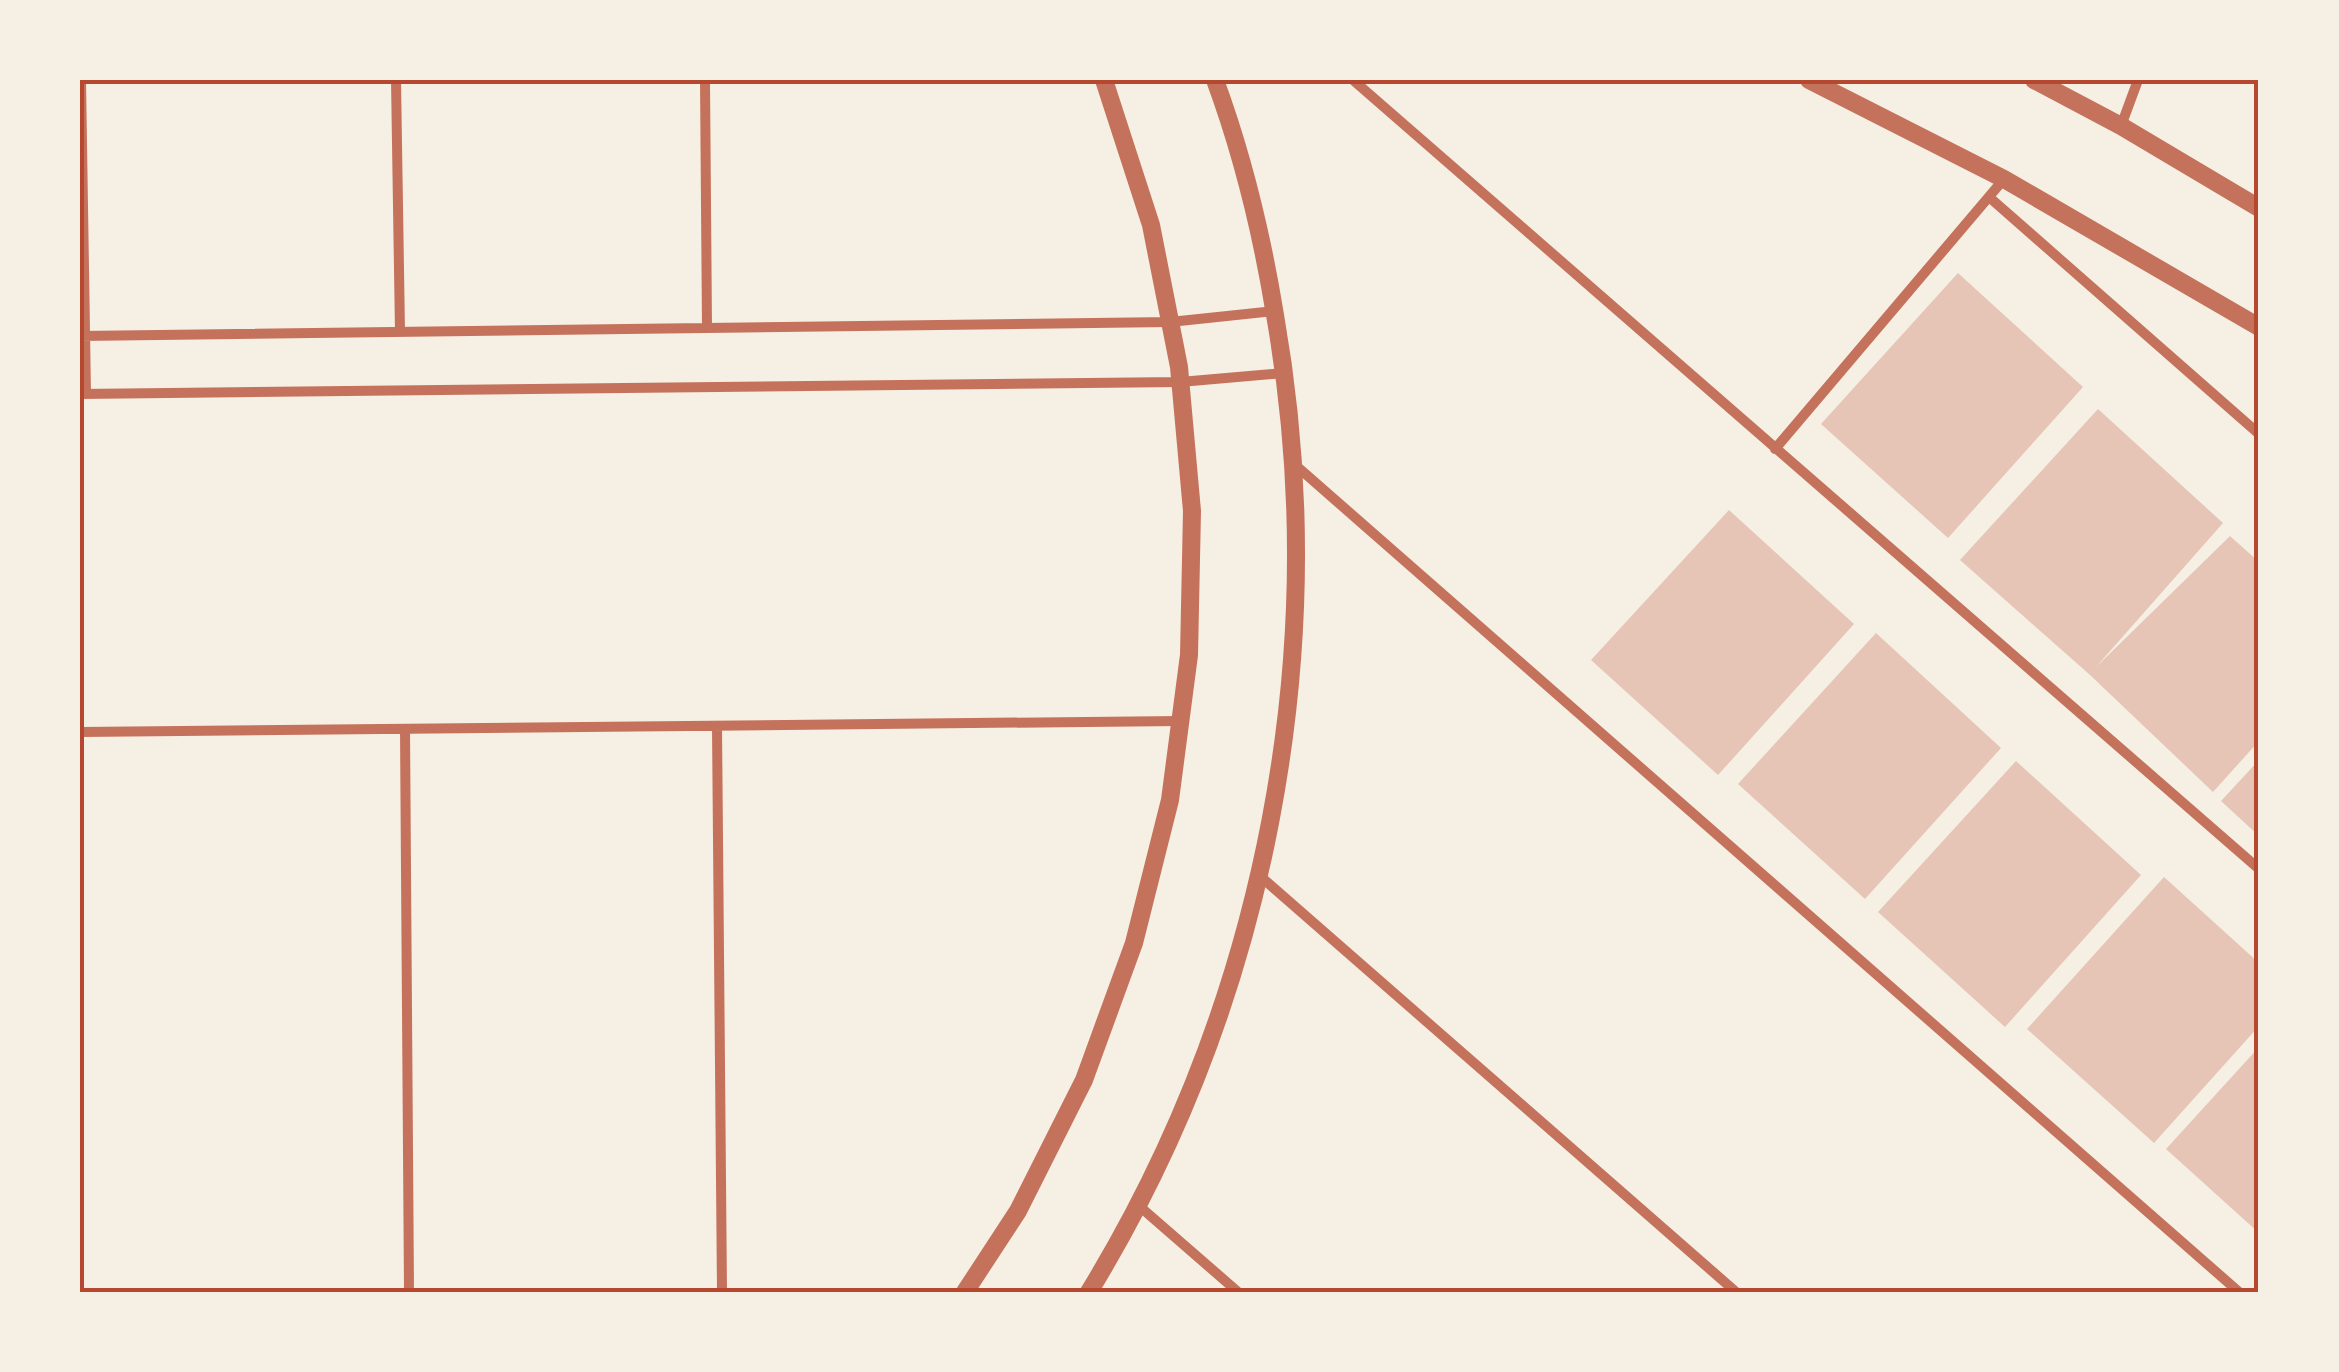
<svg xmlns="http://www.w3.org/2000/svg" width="2339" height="1372" viewBox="0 0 2339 1372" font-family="Lora,serif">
<rect width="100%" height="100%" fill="#f6efe4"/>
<path fill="#e6c5b7" d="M1958,273L2083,387L1948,538L1821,424Z
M2098,409L2223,523L2096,667L2230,536L2259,562V741L2213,792L2089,674L1960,560Z
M1729,510L1854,624L1718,775L1591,660Z
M1876,633L2001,748L1865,899L1738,784Z
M2259,760V836L2221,801Z
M2016,761L2141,875L2005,1027L1878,912Z
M2164,877L2259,963V1026L2154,1143L2027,1029Z
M2259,1047V1233L2166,1149Z"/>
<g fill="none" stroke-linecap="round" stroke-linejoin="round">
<path stroke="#c5725c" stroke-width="10" d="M81,80L86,394
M396,80L400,332
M705,80L707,328
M1353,80L2259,869
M2121,126L2138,80
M1989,197L2259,434
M80,336L1170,322L1275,311
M80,394L1180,382L1284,373
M1775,449L2004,179
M1293,463L2239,1292
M717,726L722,1292
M405,729L409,1292
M80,732L1180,721
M1260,876L1736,1292
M1138,1205L1238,1292"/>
<path stroke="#c5725c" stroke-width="18" d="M1809,80L2004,179L2259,327
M2034,80L2121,126L2259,208
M965,1292L1018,1211L1084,1080L1134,943L1170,800L1189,655L1192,511L1179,367L1151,225L1104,80
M1089,1292C1266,1002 1334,650 1275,315C1262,235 1243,156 1215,80"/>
</g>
<rect width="2339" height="1372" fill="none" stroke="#f6efe4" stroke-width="165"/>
<rect x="82" y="82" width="2174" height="1208" fill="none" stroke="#b5482f" stroke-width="4"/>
</svg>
